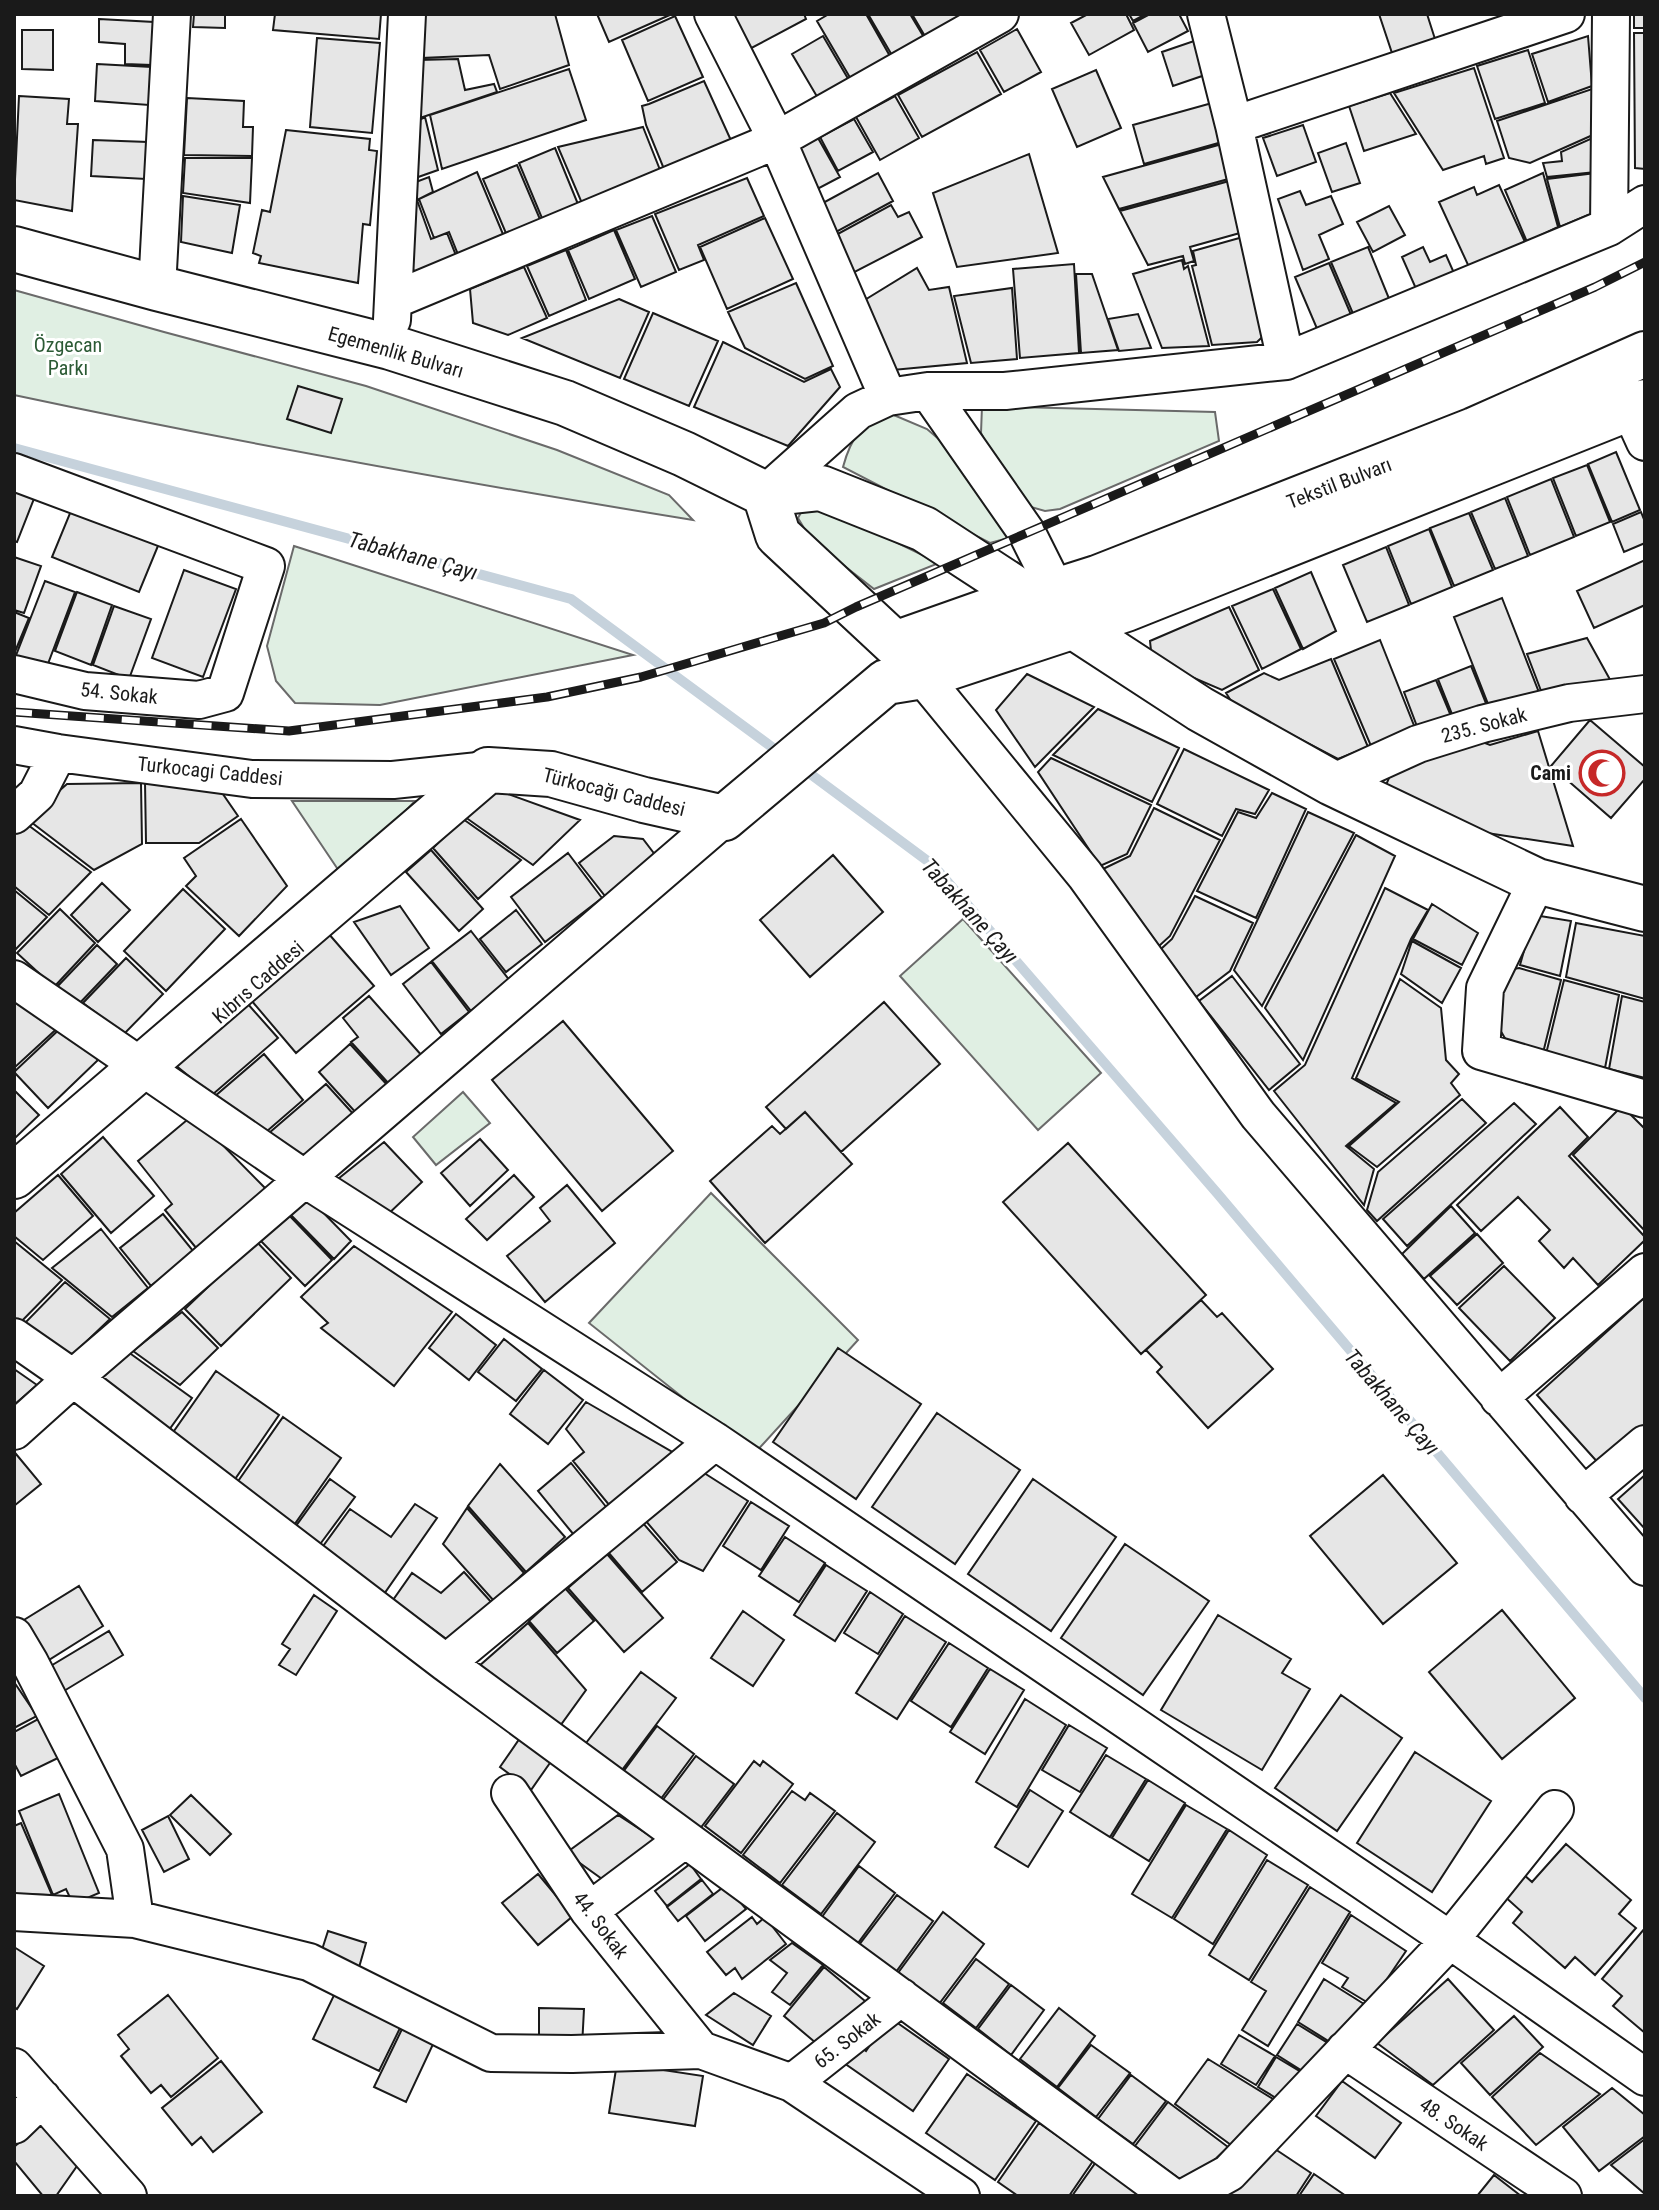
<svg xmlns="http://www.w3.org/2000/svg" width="1659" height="2210" viewBox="0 0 1659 2210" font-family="'Roboto Condensed',sans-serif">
<rect width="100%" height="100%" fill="#fff"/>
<path fill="#e0efe3" stroke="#6a6a6a" stroke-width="2" d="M14,290L164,332L366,386L557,450L669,495L693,520C465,483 239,443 14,395Z
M982,406L1215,412L1219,441L1060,509L1045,511L1031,507L1003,476L981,433Z
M889,413L927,429L969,465L1012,537L990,543L843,467C852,434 860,428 889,413Z
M815,503L939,563L874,589L811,540L798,518L804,507Z
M294,546L633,655L380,705L295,703L276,681L267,646Z
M292,801H415L343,877Z
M963,919L1101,1073L1038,1130L900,976Z
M463,1092L490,1123L436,1165L413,1137Z
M711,1193L858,1340L754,1454L589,1323Z"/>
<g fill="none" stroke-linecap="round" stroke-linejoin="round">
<path stroke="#c6d2dc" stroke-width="10" d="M14,448L571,599L784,756
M801,767L933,865L1217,1193L1645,1698"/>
</g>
<path fill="#e6e6e6" stroke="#1a1a1a" stroke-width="2" d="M194,14H225V28L193,27Z
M275,14H381L379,39L273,30Z
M425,14H555L569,65L500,89L489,55L421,58Z
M597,14H672L609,42Z
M723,14H804L806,19L740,54Z
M829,14H866L891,58L852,81L817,21Z
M868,14H910L925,39L893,57Z
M912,14H962L964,16L926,38Z
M1088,14H1126L1134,30L1089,55L1071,23Z
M1129,14H1146L1133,21Z
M1150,14H1179L1188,31L1148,52L1133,23Z
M1379,14H1427L1435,39L1392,53Z
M1634,14H1645V28H1634Z
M675,16L703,77L648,101L622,40Z
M99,19L154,22L152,65L125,64V44L99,42Z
M1017,29L1041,72L1004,92L980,50Z
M22,30H53V70L22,69Z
M1634,33H1645V169L1635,168Z
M823,36L850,82L819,100L792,54Z
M1588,36L1592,86L1548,102L1532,54Z
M317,38L380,43L372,133L310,127Z
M1194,41L1205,75L1173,86L1162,52Z
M1528,50L1545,103L1495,119L1477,66Z
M977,52L1001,94L922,137L898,95Z
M458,59L465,90L494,84L497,92L414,120L418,60Z
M97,64L152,67L149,105L95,101Z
M1474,68L1504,158L1486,164L1484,156L1443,170L1394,93Z
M569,69L586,120L442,169L430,115Z
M1096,70L1121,128L1077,147L1052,89Z
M704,81L734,147L666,174L646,125L642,106L649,104Z
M1592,89L1595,134L1530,163L1509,158L1497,121Z
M1390,93L1416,134L1364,151L1349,106Z
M19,96L69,99L67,124H78L72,211L14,200Z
M895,96L919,138L880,160L856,117Z
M187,98L244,101L243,127H253L252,156L184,155Z
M1212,103L1222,142L1144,164L1133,125Z
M425,117L438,170L407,181L413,123Z
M854,119L873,152L838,171L820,137Z
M1303,125L1316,162L1277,176L1263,138Z
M643,127L662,175L584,208L558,147Z
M286,130L370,139L369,150L377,151L370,225L363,224L358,283L259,263L261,256L253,253L262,210L270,212Z
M1597,136L1596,172L1547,177L1543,163L1562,161L1561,152Z
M818,138L840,177L806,195L787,155Z
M93,140L148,142L146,179L91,176Z
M1346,143L1360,183L1332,192L1318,153Z
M1222,144L1232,178L1119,209L1103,177Z
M555,148L580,209L544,223L519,163Z
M1029,154L1058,253L957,267L933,193Z
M185,158H252L250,203L183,193Z
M517,165L542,224L508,238L483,179Z
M477,172L505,239L459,257L449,232L434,238L419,199Z
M878,173L893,201L825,238L810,210Z
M1543,173L1558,227L1527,242L1505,190Z
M1596,173L1595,212L1560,227L1547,179Z
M429,177L433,192L417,200L431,239L447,233L457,258L406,279L408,185Z
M747,178L764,216L698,245L704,260L679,270L655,214Z
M1233,180L1247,231L1190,247L1194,261L1185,264L1183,256L1148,265L1120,211Z
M1499,185L1525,242L1469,267L1439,202L1474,187L1477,195Z
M1300,191L1306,205L1331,196L1343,224L1319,235L1329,259L1303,270L1278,199Z
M183,196L240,205L232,253L181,242Z
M891,205L898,217L909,212L922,237L843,278L823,242Z
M1389,206L1405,235L1373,252L1357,222Z
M652,216L676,272L641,287L616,230Z
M765,218L793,279L727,309L700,247Z
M614,230L635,279L589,299L568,250Z
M1250,235L1274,326L1257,342L1212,345L1192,266L1196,265L1193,251Z
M1368,247L1390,301L1354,316L1331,262Z
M1423,247L1430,262L1446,255L1454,273L1417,291L1402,257Z
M566,250L586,300L549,316L527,266Z
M1182,260L1184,269L1188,266L1209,346L1162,348L1133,274Z
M1329,263L1352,317L1318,331L1295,277Z
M1074,264L1079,353L1020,358L1013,269Z
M524,267L547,318L508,335L473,323L470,289Z
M917,268L929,290L949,287L967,363L882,371L850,309Z
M1076,274H1092L1118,350L1081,353Z
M796,283L833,366L805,379L745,348L728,312Z
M1012,288L1017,359L971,363L954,296Z
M619,299L649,312L620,378L522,338Z
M653,313L718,341L689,406L624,379Z
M1138,314L1151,348L1119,351L1108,319Z
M723,342L804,382L831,369L840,387L788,446L694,407Z
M298,386L342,399L331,433L287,419Z
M1616,452L1640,510L1612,522L1588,464Z
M1587,465L1610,522L1576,536L1553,478Z
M1551,479L1574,537L1530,555L1507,497Z
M14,482L37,491L17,542L14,541Z
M1505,498L1528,556L1495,569L1471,512Z
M73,506L160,541L139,592L52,557Z
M1641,512L1645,522V543L1624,552L1613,524Z
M1469,513L1493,570L1454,586L1430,528Z
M1429,529L1452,587L1411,604L1388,546Z
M1386,547L1409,605L1367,622L1343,565Z
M14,557L41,566L24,613L14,610Z
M1645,560V605L1594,628L1577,591Z
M184,570L236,589L203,677L152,658Z
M1311,572L1336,631L1303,649L1275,588Z
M45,581L75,592L46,669L15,658Z
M1273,589L1301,649L1262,669L1232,606Z
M77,592L112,605L91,665L55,651Z
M1502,598L1540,695L1492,714L1454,617Z
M114,606L151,619L129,679L93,665Z
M1229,607L1259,670L1222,690L1152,660L1150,641Z
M14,612L29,618L14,654Z
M1587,638L1613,685L1543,696L1527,654Z
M1380,640L1415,728L1371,746L1334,659Z
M1331,659L1368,747L1338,759L1233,704L1226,693L1264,673L1279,680Z
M1471,666L1491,716L1458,729L1438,679Z
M1027,674L1094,707L1035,767L996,710Z
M1436,680L1451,716L1418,729L1404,692Z
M1098,709L1179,748L1152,802L1053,755Z
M1590,720L1645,767V779L1611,818L1551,766Z
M1538,731L1573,846L1487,833L1386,785L1394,766L1472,738L1490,745Z
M1184,749L1269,790L1255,814L1236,809L1222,836L1157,804Z
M1051,758L1151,805L1127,854L1100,866L1038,772Z
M145,782L218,787L238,816L199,843H146Z
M141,783L142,844L94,870L27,819L67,784Z
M494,789L580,820L533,865L465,817Z
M1272,793L1306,809L1256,918L1197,891L1238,812L1256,818Z
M1154,808L1220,840L1170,936L1159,946L1103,869L1130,856Z
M1308,812L1354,833L1262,1006L1234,970Z
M241,819L287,886L239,936L186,886L196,876L184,858Z
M463,819L521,860L478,899L433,848Z
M24,822L91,872L49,915L14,886V832Z
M1356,835L1395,856L1303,1060L1265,1008Z
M614,836L643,839L656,856L605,896L579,863Z
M431,850L483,909L459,931L406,872Z
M568,853L602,898L545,942L511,897Z
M833,855L883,912L810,977L760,920Z
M102,883L130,910L98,942L71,915Z
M1385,888L1428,910L1411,939L1352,1078L1396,1103L1346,1146L1374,1169L1364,1205L1274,1091L1305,1065Z
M183,889L225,929L166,991L124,951Z
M14,890L47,917L14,951Z
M1195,896L1253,923L1230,971L1196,997L1161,949L1172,939Z
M1432,904L1478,933L1462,965L1413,939Z
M400,906L429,948L391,975L354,922Z
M60,909L95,943L54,987L17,953Z
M516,910L542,944L506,972L480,939Z
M1534,915L1571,921L1560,976L1520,965Z
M1576,923L1645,936V999L1566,977Z
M471,931L510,981L471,1011L432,961Z
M328,933L374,986L296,1053L251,1000Z
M1412,941L1461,968L1442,1003L1401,974Z
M97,945L117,964L75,1008L55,989Z
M126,958L163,994L124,1034L83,1003Z
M431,962L469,1012L441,1034L403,984Z
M1519,968L1561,980L1543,1053L1509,1045L1493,1018L1503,971Z
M1232,976L1300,1064L1269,1090L1199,1001Z
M1400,979L1441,1008L1446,1060L1459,1074L1451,1083L1460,1095L1377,1167L1349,1146L1399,1102L1356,1078Z
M1564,980L1619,995L1605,1068L1546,1054Z
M369,996L423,1057L390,1085L351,1042L358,1037L343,1018Z
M1622,996L1645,1002V1078L1609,1069Z
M14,1001L63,1023L14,1068Z
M884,1002L940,1064L841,1152L805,1112L786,1129L766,1107Z
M247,1003L278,1038L212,1095L174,1064Z
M563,1021L673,1151L602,1211L492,1080Z
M65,1024L98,1060L48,1108L14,1072Z
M350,1044L389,1087L358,1115L319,1072Z
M264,1054L303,1100L266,1132L214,1097Z
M326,1084L356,1117L304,1164L269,1133Z
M14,1090L39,1115L14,1139Z
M1462,1099L1486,1123L1377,1221L1367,1210L1378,1172Z
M1514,1103L1536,1124L1407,1246L1383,1219Z
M1622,1106L1645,1129V1231L1573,1155Z
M1560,1107L1588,1137L1569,1156L1645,1237V1240L1598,1285L1573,1258L1564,1268L1539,1241L1550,1230L1518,1197L1481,1231L1457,1205Z
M805,1112L852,1164L765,1243L710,1181L772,1126L780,1134Z
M193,1115L268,1191L197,1249L165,1210L172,1204L138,1161Z
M103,1137L154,1196L111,1233L61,1174Z
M480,1139L508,1170L470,1206L441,1173Z
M384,1142L422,1182L384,1218L333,1183Z
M1068,1143L1206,1295L1141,1354L1003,1202Z
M58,1175L93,1216L43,1260L14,1236V1213Z
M514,1175L534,1197L487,1240L466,1219Z
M567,1185L615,1243L545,1302L507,1256L550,1221L540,1208Z
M305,1194L351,1241L334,1259L287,1211Z
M1451,1206L1475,1233L1424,1279L1402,1254Z
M286,1212L332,1260L305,1286L258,1238Z
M163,1214L194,1252L151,1286L120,1248Z
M101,1229L148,1288L112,1317L52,1268Z
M1477,1234L1503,1263L1457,1305L1430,1276Z
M14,1241L62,1280L14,1329Z
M256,1241L291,1278L221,1346L185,1309Z
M354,1246L452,1312L394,1386L321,1328L328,1323L301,1297Z
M1504,1266L1555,1318L1510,1361L1459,1308Z
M65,1282L110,1319L67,1360L21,1327Z
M1645,1297V1427L1601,1466L1537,1395Z
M1201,1300L1217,1317L1222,1313L1273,1369L1208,1428L1157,1372L1162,1367L1146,1350Z
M182,1312L218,1348L180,1385L133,1351Z
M456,1314L496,1345L469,1380L429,1348Z
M504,1339L542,1369L516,1401L478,1372Z
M838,1348L921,1404L856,1499L773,1442Z
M124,1349L192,1398L161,1441L93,1391L112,1355Z
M14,1369L37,1385L14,1405Z
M544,1370L583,1400L548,1444L510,1414Z
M216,1371L279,1415L231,1485L167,1441Z
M586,1402L674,1453L610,1506L573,1461L584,1452L566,1429Z
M937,1413L1020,1470L955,1564L872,1507Z
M283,1417L341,1458L292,1528L234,1487Z
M16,1454L41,1484L14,1506V1456Z
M571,1463L607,1508L574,1535L538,1491Z
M500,1464L565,1537L526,1572L468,1506Z
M701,1471L748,1501L703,1571L679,1560L645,1520Z
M1383,1475L1457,1563L1383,1624L1310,1536Z
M1645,1475V1529L1618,1499Z
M330,1479L355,1497L318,1547L293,1530Z
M1033,1479L1116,1537L1051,1631L968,1574Z
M751,1502L789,1526L761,1570L723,1546Z
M415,1504L437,1518L384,1594L321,1549L350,1509L391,1537Z
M467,1508L524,1573L494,1601L443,1544Z
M642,1522L677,1562L642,1592L608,1552Z
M785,1537L825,1563L799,1602L759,1576Z
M1125,1544L1209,1601L1143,1695L1061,1638Z
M607,1554L663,1618L624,1652L568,1588Z
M826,1565L867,1591L835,1641L794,1615Z
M464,1572L492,1603L449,1641L393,1600L412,1573L441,1593Z
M79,1586L103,1626L44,1663L19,1623Z
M565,1588L594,1621L557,1653L529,1621Z
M870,1592L903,1614L878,1654L844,1633Z
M314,1595L337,1611L296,1675L279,1665L290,1649L282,1644Z
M1502,1610L1575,1698L1502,1759L1429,1672Z
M743,1611L784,1640L753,1686L711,1658Z
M1218,1615L1291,1659L1282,1673L1310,1689L1262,1770L1161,1710Z
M905,1616L946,1642L897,1719L856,1693Z
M528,1623L586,1690L560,1726L478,1667Z
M109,1631L123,1655L59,1694L44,1670Z
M949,1643L988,1668L951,1727L911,1701Z
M990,1669L1024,1690L985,1754L950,1732Z
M641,1672L676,1698L622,1770L586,1743Z
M14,1682L37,1716L14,1728Z
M1341,1695L1402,1738L1337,1831L1275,1788Z
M1025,1699L1066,1725L1017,1807L976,1782Z
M40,1718L60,1757L21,1776L14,1763V1732Z
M1069,1725L1107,1748L1080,1792L1042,1770Z
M657,1726L694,1754L660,1800L623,1772Z
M520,1738L552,1760L531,1790L500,1767Z
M1415,1752L1491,1801L1432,1892L1357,1843Z
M1106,1755L1146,1779L1110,1837L1070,1812Z
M696,1756L734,1784L699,1830L662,1801Z
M754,1761L760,1766L763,1761L793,1784L741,1853L705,1826Z
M1148,1780L1185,1803L1149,1861L1112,1838Z
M1030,1790L1063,1811L1028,1867L995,1847Z
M792,1791L805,1800L810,1793L835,1811L780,1883L743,1855Z
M59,1794L99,1893L73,1904L66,1889L53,1895L19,1811Z
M191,1795L231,1834L210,1855L170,1815Z
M1186,1805L1227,1829L1172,1918L1132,1894Z
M837,1813L875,1842L821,1914L782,1885Z
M618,1815L661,1843L609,1884L566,1853Z
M168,1816L189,1859L164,1872L142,1830Z
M21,1823L52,1895L14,1894V1826Z
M1229,1830L1267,1855L1213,1944L1174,1919Z
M1566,1844L1631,1900L1619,1914L1636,1928L1595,1975L1575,1957L1565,1968L1513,1923L1522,1912L1503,1895L1522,1873L1532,1882Z
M1267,1860L1308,1885L1249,1980L1209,1955Z
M690,1864L701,1879L667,1906L655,1891Z
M859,1866L895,1893L855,1947L819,1921Z
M538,1874L573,1916L538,1945L502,1903Z
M702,1880L713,1894L678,1921L667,1907Z
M726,1885L746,1909L705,1941L686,1916Z
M1310,1887L1350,1912L1268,2046L1242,2030L1266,1991L1251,1982Z
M897,1895L933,1921L893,1976L856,1949Z
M943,1912L984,1944L936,2008L895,1977Z
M1351,1915L1406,1951L1370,2004L1342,1987L1348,1978L1322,1963Z
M752,1917L757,1924L765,1917L786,1944L742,1979L735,1968L726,1975L707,1952Z
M1645,1928V2033L1613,2006L1622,1996L1602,1979Z
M328,1931L366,1943L358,1971L319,1959Z
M792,1943L823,1965L790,2005L772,1992L787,1973L770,1960Z
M14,1947L44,1966L17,2009L14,2007Z
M976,1959L1009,1984L976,2028L943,2003Z
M824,1967L871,2006L823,2049L784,2016Z
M1324,1979L1364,2004L1338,2047L1298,2022Z
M1448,1979L1494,2030L1433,2085L1377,2043Z
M1011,1985L1044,2010L1011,2055L978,2029Z
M336,1991L402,2024L379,2071L313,2039Z
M734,1993L771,2016L753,2045L706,2015Z
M168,1995L218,2058L171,2097L161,2085L151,2093L121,2056L129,2049L118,2035Z
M539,2008L584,2009L582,2047L539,2046Z
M1059,2008L1095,2036L1057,2087L1020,2059Z
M1514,2016L1543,2047L1490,2095L1461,2063Z
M889,2017L949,2059L913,2111L844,2063L857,2044L866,2051Z
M1297,2024L1331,2045L1312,2077L1277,2055Z
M404,2025L435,2040L406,2102L374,2087Z
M1239,2035L1275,2056L1256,2085L1221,2064Z
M1091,2045L1130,2073L1096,2117L1058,2088Z
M1540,2053L1600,2094L1536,2145L1492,2097Z
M1276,2057L1311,2078L1281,2101L1258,2087Z
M1208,2059L1278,2102L1231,2145L1175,2104Z
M221,2061L262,2112L213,2152L201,2137L192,2145L162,2108Z
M617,2063L703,2076L695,2126L609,2113Z
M967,2074L1036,2121L995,2180L926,2133Z
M1131,2075L1166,2101L1133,2144L1098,2119Z
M1342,2081L1401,2123L1375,2158L1316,2116Z
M1612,2088L1645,2115V2136L1599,2171L1563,2127Z
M1168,2102L1228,2147L1188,2185L1135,2146Z
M42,2123L77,2166L56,2196H43L14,2161V2147Z
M1039,2123L1093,2161L1069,2196H1018L998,2182Z
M1645,2139V2194L1611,2165Z
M1272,2147L1311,2173L1296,2196H1218Z
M1096,2162L1141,2193L1140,2196H1072Z
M1314,2174L1346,2196H1299Z
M1494,2175L1521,2196H1477Z"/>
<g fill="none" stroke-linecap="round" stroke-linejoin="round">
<g stroke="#1a1a1a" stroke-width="40">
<path id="minor" d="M713,14L777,140L888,397
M1206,14L1234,125L1286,361
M1234,125L1566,14
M1609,227L1611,14
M157,288L172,14
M394,300L777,140L1000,14
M392,320L407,14
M928,391L1027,533L1067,613
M1630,409L1645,442
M14,472L266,566L225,693L199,700L85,691L14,674
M765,494L858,411L888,397L928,391H1005L1286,361L1609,227L1645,204
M908,659L1085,875L1258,1115L1645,1567
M14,745L58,753L252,779L393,780L488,770
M1332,783L1418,744L1482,724L1569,703L1645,694
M14,815L37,794L58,753
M1537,881L1485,988L1481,1051L1645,1099
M14,979L305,1179L715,1441L1450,1940L1645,2077
M14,1337L73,1378L446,1663L1171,2196
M1499,1398L1645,1272
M14,1431L73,1378L724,818
M1583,1496L1645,1444
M14,1636L30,1663L125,1849L135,1919
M446,1663L715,1441
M510,1793L589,1911L701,2050
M589,1911L685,1839
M14,1912L135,1919L309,1962L491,2053L572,2054L701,2050L792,2083L961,2196
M1345,2050L1563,2196
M14,2067L128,2196
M792,2083L901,1997
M14,2125L42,2098
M1187,2196L1229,2173L1450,1940L1555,1809"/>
</g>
<g stroke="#1a1a1a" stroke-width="48">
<path id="major" d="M14,249L157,288L390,347L565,403L684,454L765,494
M765,494L821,488L924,529L1200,709L1332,783L1537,881L1645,909
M765,494L778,535L895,644
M895,644L1028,597L1056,591L1097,578L1474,430L1645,354
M14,1176L488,770L551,774L644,800L724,818L886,682L923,676L1126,609L1645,402"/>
</g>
<use href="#minor" stroke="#fff" stroke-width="36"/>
<use href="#major" stroke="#fff" stroke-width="44"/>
<g stroke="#1a1a1a" stroke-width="9">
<path id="rail" d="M14,712L289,731L547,697L641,677L824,623L856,607L1595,287L1645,262"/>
</g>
<use href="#rail" stroke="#fff" stroke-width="6" stroke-dasharray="18" stroke-linecap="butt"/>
</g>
<defs>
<g id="mosque-ring" transform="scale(2.3)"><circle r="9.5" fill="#fff" stroke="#c62828" stroke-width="1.5"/><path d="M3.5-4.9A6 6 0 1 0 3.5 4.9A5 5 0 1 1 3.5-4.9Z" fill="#c62828"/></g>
</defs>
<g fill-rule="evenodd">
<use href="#mosque-ring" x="1602" y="773"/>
</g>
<g text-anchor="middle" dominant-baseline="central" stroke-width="6" stroke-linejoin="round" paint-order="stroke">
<g font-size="20" fill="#2b5a34" stroke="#fff">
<text x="68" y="345">Özgecan<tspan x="68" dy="23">Parkı</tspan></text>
</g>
<g font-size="20" fill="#1a1a1a" stroke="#fff">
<text transform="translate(396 352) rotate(16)">Egemenlik Bulvarı</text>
<text transform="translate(1339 483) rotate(-21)">Tekstil Bulvarı</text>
<text transform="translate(119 693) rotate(6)">54. Sokak</text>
<text transform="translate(1484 725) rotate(-15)">235. Sokak</text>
<text transform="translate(210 771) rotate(6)">Turkocagi Caddesi</text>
<text transform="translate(614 792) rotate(14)">Türkocağı Caddesi</text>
<text transform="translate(258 982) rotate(-41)">Kıbrıs Caddesi</text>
<text transform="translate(601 1925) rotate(53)">44. Sokak</text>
<text transform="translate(847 2040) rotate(-38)">65. Sokak</text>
<text transform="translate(1454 2124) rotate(34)">48. Sokak</text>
</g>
<g font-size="20" font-weight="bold" fill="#1a1a1a" stroke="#fff" text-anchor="end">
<text x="1571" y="773">Cami</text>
</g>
<g font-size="22" font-style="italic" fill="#1a1a1a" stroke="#fff">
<text transform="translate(413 556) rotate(15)">Tabakhane Çayı</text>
<text transform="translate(970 911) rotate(48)">Tabakhane Çayı</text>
<text transform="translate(1392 1402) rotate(49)">Tabakhane Çayı</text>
</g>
</g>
<rect width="1659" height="2210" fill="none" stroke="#1a1a1a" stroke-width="32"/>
</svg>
